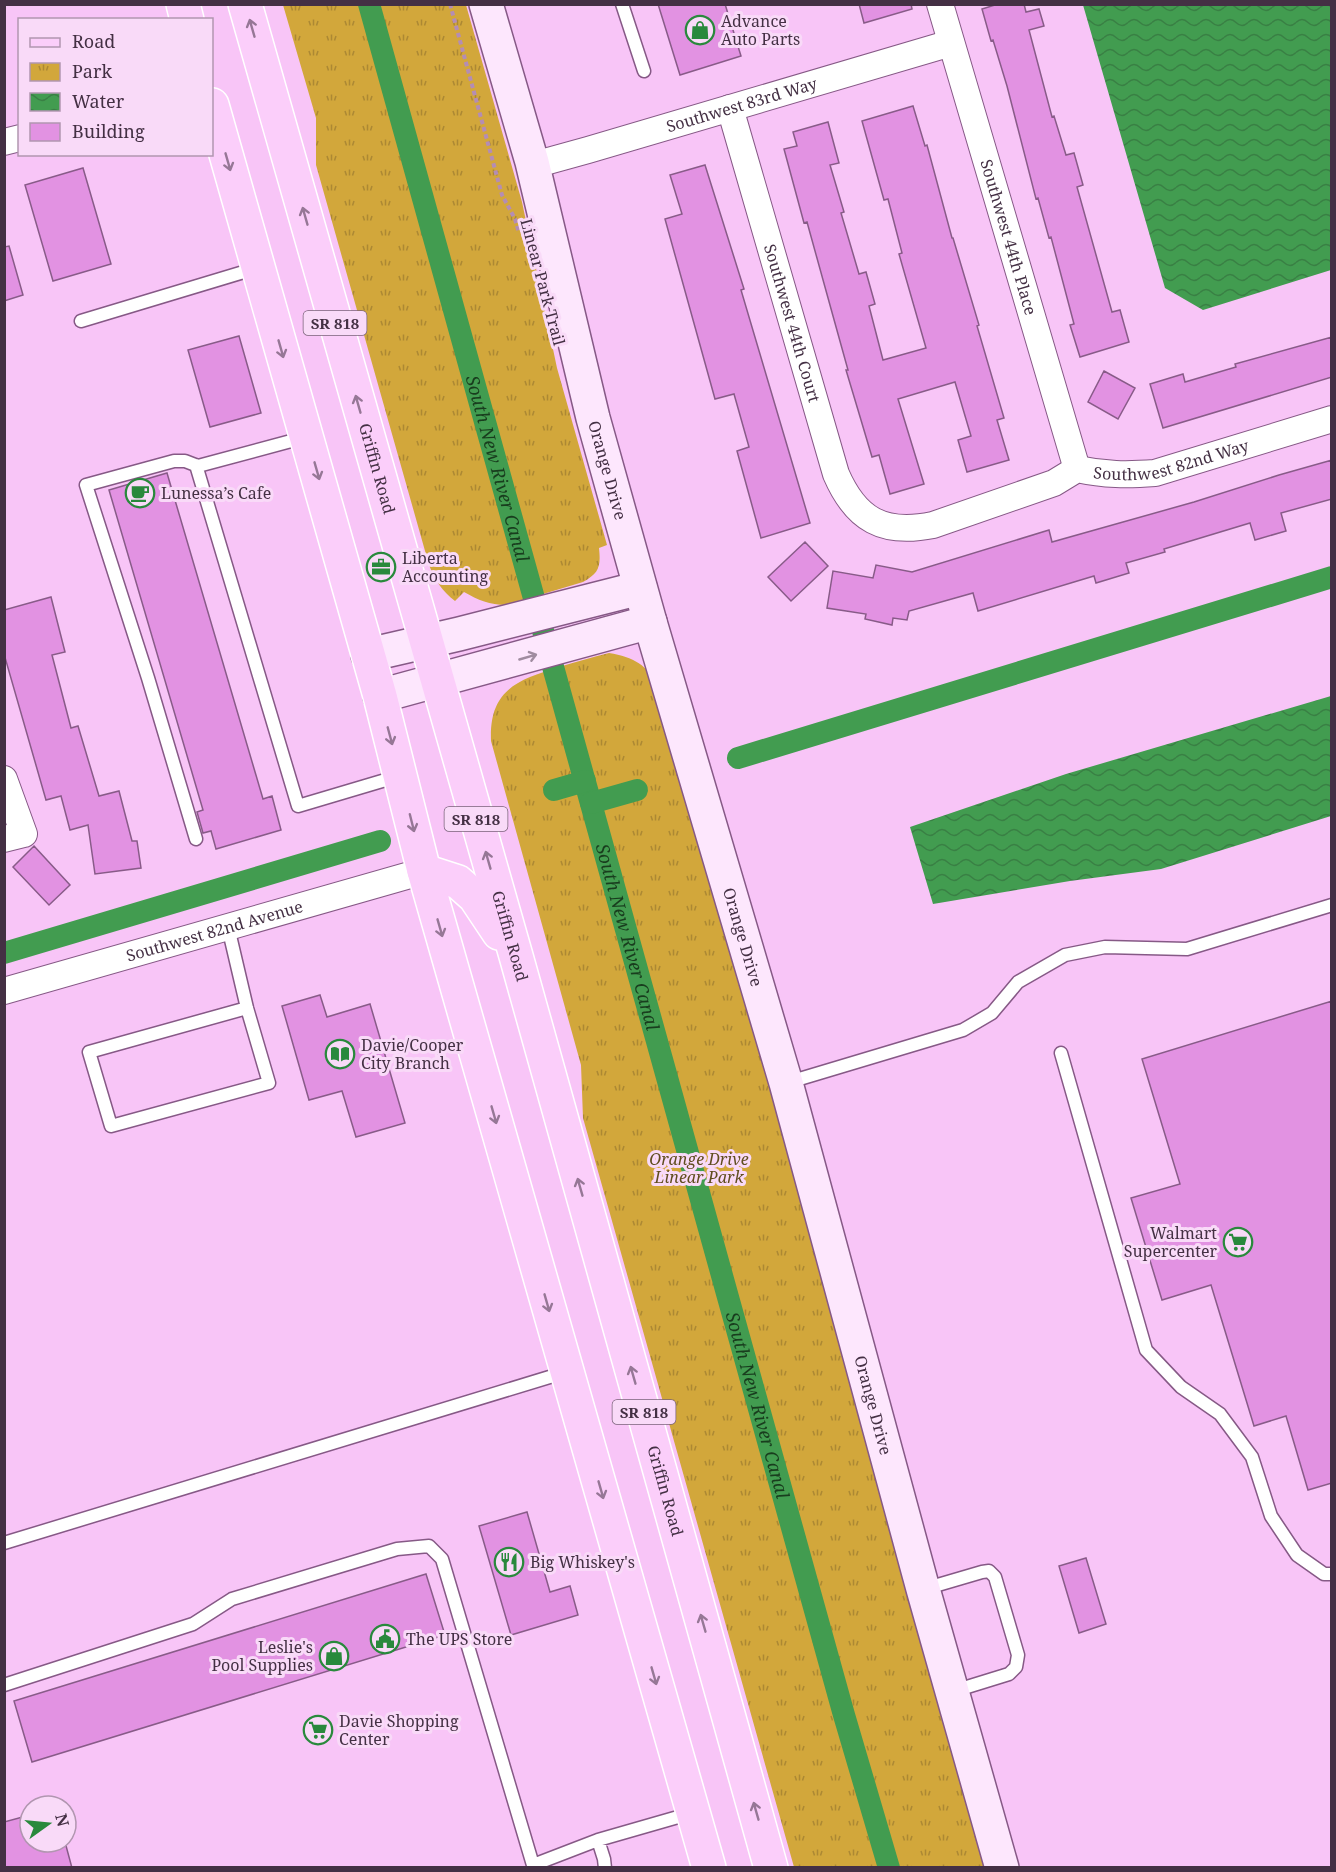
<svg xmlns="http://www.w3.org/2000/svg" width="1336" height="1872" viewBox="0 0 1336 1872" font-family="'Noto Serif',serif">
<defs>
<pattern id="park-tufts" width="24" height="20" patternUnits="userSpaceOnUse" patternTransform="scale(1.5)"><rect width="24" height="20" fill="#d2a73b"/><path d="M3 7l-1-3M5 7V3M7 7l1-3M15 17l-1-3M17 17v-4M19 17l1-3" fill="none" stroke="#ac8833"/></pattern>
<pattern id="water-waves" width="16" height="10" patternUnits="userSpaceOnUse" patternTransform="scale(1.5)"><rect width="16" height="10" fill="#429c50"/><path d="M0 5q4-4 8 0t8 0" fill="none" stroke="#398044"/></pattern>
</defs>
<rect width="100%" height="100%" fill="#f8c5f7"/>
<path fill="url(#park-tufts)" d="M283,5H466L522,202L557,368L607,545L599,548C601,567 599,573 583,582L506,605C490,605 478,600 464,592L455,601C442,591 435,580 429,565L316,165V118Z
M609,653C634,657 647,665 659,687L988,1867H794L583,1118L581,1065L491,741C489,690 517,680 559,667C576,662 592,657 609,653Z"/>
<path fill="url(#water-waves)" d="M1083,5H1331V270L1203,310L1165,288Z
M1331,696V816L1161,869L1070,881L933,904L910,827L1066,774Z"/>
<g fill="none" stroke-linecap="round" stroke-linejoin="round">
<g stroke="#429c50" stroke-width="22">
<path id="s1" d="M369,4L844,1715L889,1868"/>
<path d="M738,758L1332,577"/>
<path d="M554,790L585,781"/>
<path d="M591,803L637,790"/>
<path d="M4,953L380,841"/>
</g>
</g>
<path fill="#e292e2" stroke="#885b88" stroke-width="1.5" d="M658,4H725L741,56L680,75Z
M859,4H911L912,9L864,23Z
M998,4H1024L1026,12L1039,9L1044,26L1029,30L1052,117L1054,116L1066,155L1074,153L1083,185L1077,187L1112,312L1120,310L1129,342L1080,357L1070,325L1074,324L1051,237L1049,238L1038,198L1036,199L1007,86L993,40L991,41L982,9Z
M913,106L925,146L927,145L952,238H953L979,325L977,326L1004,418L997,420L1009,460L967,472L958,440L971,436L955,382L898,399L924,484L890,494L879,455L872,457L858,410L846,370H848L833,316L807,222L804,223L784,149L797,146L793,132L828,122L839,163L830,165L844,212L841,213L859,274L866,272L875,304L869,306L883,360L926,348L899,254L902,253L888,199L884,200L862,121Z
M705,165L744,289L741,290L810,523L761,538L737,451L749,447L734,394L715,399L665,219L682,214L670,175Z
M83,168L111,264L53,281L25,185Z
M9,246L23,295L4,301V247Z
M239,336L261,413L210,427L188,350Z
M1332,337V377L1163,428L1150,384L1183,374L1185,382L1236,367L1235,364Z
M1104,371L1135,388L1118,419L1088,402Z
M1332,460V499L1281,513L1286,531L1255,540L1250,523L1164,549L1165,552L1126,563L1129,573L1096,583L1094,576L978,611L973,593L909,611L907,620L893,618L892,625L865,619L866,614L827,608L833,571L873,578L876,565L912,572L1049,530L1052,542L1194,502L1279,475Z
M167,473L263,799L272,796L281,830L216,849L211,831L203,833L197,812L203,810L109,490Z
M805,542L828,566L791,601L768,577Z
M51,597L65,652L52,655L71,728L78,726L99,796L119,791L132,841H137L141,868L95,874L88,825L70,830L61,796L46,800L4,654V610Z
M34,846L70,885L49,905L13,867Z
M320,995L327,1017L370,1004L405,1123L356,1137L342,1091L309,1100L282,1006Z
M1332,1001V1483L1308,1490L1286,1416L1254,1426L1211,1285L1162,1300L1131,1198L1180,1184L1142,1059Z
M527,1512L550,1592L570,1586L578,1615L511,1635L479,1526Z
M1086,1558L1106,1624L1079,1633L1059,1566Z
M426,1574L445,1635L32,1762L14,1701Z
M30,1815V1842H65L72,1868H4V1822Z"/>
<g fill="none" stroke-linecap="round" stroke-linejoin="round">
<g stroke="#865986" stroke-width="15">
<path id="lane" d="M622,4L644,71
M81,321L257,268
M196,465L298,806L399,776
M196,839L148,678L86,485L174,461H185L198,466L306,437
M228,927L247,1008L269,1083L111,1126L89,1052L247,1008
M1061,1053L1146,1350L1181,1387L1220,1414L1252,1457L1271,1516L1297,1555L1324,1574H1332
M786,1083L963,1030L992,1013L1018,982L1065,955L1105,947L1187,949L1332,905
M4,1543L566,1372
M924,1589L982,1572L989,1571L995,1577L1018,1655L1016,1667L1009,1674L954,1691
M4,1685L193,1624L232,1599L397,1549L429,1546L442,1559L533,1865L598,1840L692,1813
M598,1840L604,1859L605,1868"/>
</g>
<g stroke="#865986" stroke-width="28">
<g id="street">
<path id="s2" d="M940,4L1077,469"/>
<path id="s3" d="M730,108L836,474C856,520 883,535 933,525L1054,483L1077,469C1105,475 1127,475 1155,473L1332,419"/>
<path d="M4,142L20,138"/>
<path id="s4" d="M532,162L541,163L588,150L951,43"/>
<path d="M4,779L24,834L4,839"/>
<path id="s5" d="M4,991L424,871"/>
</g>
</g>
<g stroke="#865986" stroke-width="36">
<g id="secondary">
<path id="s6" d="M486,4L532,162L593,418L650,622L786,1083L923,1589L1002,1868"/>
<path d="M368,655L459,634L640,588"/>
<path d="M380,696L650,622"/>
</g>
</g>
<g stroke="#fff" stroke-width="36">
<g id="primary">
<path d="M183,4L187,20"/>
<path id="s7" d="M245,4L516,956L771,1868"/>
<path d="M212,105L380,696L424,871L709,1868"/>
<path d="M424,871L458,882L475,897L499,933"/>
</g>
</g>
<path stroke="#b48db4" stroke-width="4" stroke-dasharray="4.5 3" stroke-linecap="butt" d="M450,4L502,195L515,219L519,233"/>
<use href="#lane" stroke="#fff" stroke-width="12"/>
<use href="#street" stroke="#fff" stroke-width="26"/>
<use href="#secondary" stroke="#fde7fd" stroke-width="33"/>
<use href="#primary" stroke="#fbcefa" stroke-width="33"/>
</g>
<defs><path id="oneway-shaft" d="M-6 0H5M1.5-3L5.5 0L1.5 3" fill="none" stroke-width="1.6" stroke-linecap="round" stroke-linejoin="round" transform="scale(1.5)"/></defs>
<g stroke="#967796">
<use href="#oneway-shaft" transform="translate(252 28) rotate(-106)"/>
<use href="#oneway-shaft" transform="translate(228 162) rotate(74)"/>
<use href="#oneway-shaft" transform="translate(305 216) rotate(-106)"/>
<use href="#oneway-shaft" transform="translate(281 349) rotate(74)"/>
<use href="#oneway-shaft" transform="translate(358 404) rotate(-106)"/>
<use href="#oneway-shaft" transform="translate(317 471) rotate(74)"/>
<use href="#oneway-shaft" transform="translate(390 736) rotate(75)"/>
<use href="#oneway-shaft" transform="translate(412 823) rotate(76)"/>
<use href="#oneway-shaft" transform="translate(488 860) rotate(-106)"/>
<use href="#oneway-shaft" transform="translate(440 928) rotate(74)"/>
<use href="#oneway-shaft" transform="translate(494 1115) rotate(74)"/>
<use href="#oneway-shaft" transform="translate(580 1187) rotate(-106)"/>
<use href="#oneway-shaft" transform="translate(547 1303) rotate(74)"/>
<use href="#oneway-shaft" transform="translate(633 1375) rotate(-106)"/>
<use href="#oneway-shaft" transform="translate(601 1490) rotate(74)"/>
<use href="#oneway-shaft" transform="translate(703 1623) rotate(-106)"/>
<use href="#oneway-shaft" transform="translate(654 1676) rotate(74)"/>
<use href="#oneway-shaft" transform="translate(756 1811) rotate(-106)"/>
</g>
<use stroke="#a08ca0" href="#oneway-shaft" transform="translate(528 657) rotate(-16)"/>
<defs>
<g id="shop-ring" transform="scale(1.5)"><circle r="9.5" fill="#f9daf8" stroke="#29893c" stroke-width="1.5"/><path d="M-5-2.5h2.3a2.7 3.5 0 0 1 5.4 0H5L5.5 6h-11ZM-1.5-2.5h3a1.5 2.3 0 0 0-3 0Z" fill="#29893c"/></g>
<g id="cafe-ring" transform="scale(1.5)"><circle r="9.5" fill="#f9daf8" stroke="#29893c" stroke-width="1.5"/><path d="M-5.5-4.5H6V0H3Q3 3.5 0 3.5H-2.5Q-5.5 3.5-5.5 0ZM3-3.2v2h1.7v-2ZM-6 4.5H4V6H-6Z" fill="#29893c"/></g>
<g id="office-ring" transform="scale(1.5)"><circle r="9.5" fill="#f9daf8" stroke="#29893c" stroke-width="1.5"/><path d="M-6-3h4V-5.5h4V-3h4V5H-6ZM-1-4.5V-3h2v-1.5ZM-6 0V1H6V0Z" fill="#29893c"/></g>
<g id="library-ring" transform="scale(1.5)"><circle r="9.5" fill="#f9daf8" stroke="#29893c" stroke-width="1.5"/><path d="M-6-4Q-3-5.5-.7-3.5V5Q-3 3-6 4ZM6-4Q3-5.5 .7-3.5V5Q3 3 6 4Z" fill="#29893c"/></g>
<g id="supermarket-ring" transform="scale(1.5)"><circle r="9.5" fill="#f9daf8" stroke="#29893c" stroke-width="1.5"/><path d="M-6-5.5h2.5l.6 2H6L4.5 2H-2.5L-4.4-4H-6ZM-1.5 3.2a1.3 1.3 0 1 0 .1 0ZM3 3.2a1.3 1.3 0 1 0 .1 0Z" fill="#29893c"/></g>
<g id="restaurant-ring" transform="scale(1.5)"><circle r="9.5" fill="#f9daf8" stroke="#29893c" stroke-width="1.5"/><path d="M-5-6h1v4h1v-4h1v4h1v-4h1v5L-1.5 .5V6h-2V.5L-5-1ZM5-6V6H3V1.5H1.5Q1.5-4 5-6Z" fill="#29893c"/></g>
<g id="civic-ring" transform="scale(1.5)"><circle r="9.5" fill="#f9daf8" stroke="#29893c" stroke-width="1.5"/><path d="M-.6-6.5H3V-4.5H.6V-3L4-1V1h2V6H-6V1h2V-1L-.6-3ZM-1.2 2.5V6h2.4V2.5Z" fill="#29893c"/></g>
</defs>
<g fill-rule="evenodd">
<use href="#shop-ring" x="700" y="30"/>
<use href="#cafe-ring" x="140" y="493"/>
<use href="#office-ring" x="381" y="567"/>
<use href="#library-ring" x="340" y="1054"/>
<use href="#supermarket-ring" x="1238" y="1242"/>
<use href="#restaurant-ring" x="509" y="1562"/>
<use href="#civic-ring" x="385" y="1639"/>
<use href="#shop-ring" x="334" y="1656"/>
<use href="#supermarket-ring" x="318" y="1730"/>
</g>
<g text-anchor="middle" dominant-baseline="central" stroke-width="6" stroke-linejoin="round" paint-order="stroke">
<g fill="#f9daf8" stroke="#7a637a" stroke-width="1.5">
<rect x="303.5" y="311" width="63" height="24" rx="4.5"/>
<rect x="444.5" y="807" width="63" height="24" rx="4.5"/>
<rect x="612.5" y="1400" width="63" height="24" rx="4.5"/>
</g>
<g font-size="15" font-weight="bold" fill="#443044">
<text x="335" y="323">SR 818</text>
<text x="476" y="819">SR 818</text>
<text x="644" y="1412">SR 818</text>
</g>
<g font-size="16" fill="#443044" stroke="#f9daf8" text-anchor="start">
<text x="721" y="21">Advance<tspan x="721" dy="18">Auto Parts</tspan></text>
<text x="161" y="493">Lunessa’s Cafe</text>
<text x="402" y="558">Liberta<tspan x="402" dy="18">Accounting</tspan></text>
<text x="361" y="1045">Davie/Cooper<tspan x="361" dy="18">City Branch</tspan></text>
<text x="1217" y="1233" text-anchor="end">Walmart<tspan x="1217" dy="18">Supercenter</tspan></text>
<text x="530" y="1562">Big Whiskey's</text>
<text x="406" y="1639">The UPS Store</text>
<text x="313" y="1647" text-anchor="end">Leslie's<tspan x="313" dy="18">Pool Supplies</tspan></text>
<text x="339" y="1721">Davie Shopping<tspan x="339" dy="18">Center</tspan></text>
</g>
<g font-size="16" fill="#443044" stroke="#f9daf8">
<text stroke="none"><textPath href="#s4" startOffset="218">Southwest 83rd Way</textPath></text>
<text stroke="none"><textPath href="#s2" startOffset="243">Southwest 44th Place</textPath></text>
<text transform="translate(543 282) rotate(75)">Linear Park Trail</text>
<text stroke="none"><textPath href="#s3" startOffset="224">Southwest 44th Court</textPath></text>
<text stroke="none"><textPath href="#s3" startOffset="754">Southwest 82nd Way</textPath></text>
<text stroke="none"><textPath href="#s7" startOffset="483">Griffin Road</textPath></text>
<text stroke="none"><textPath href="#s6" startOffset="482">Orange Drive</textPath></text>
<text stroke="none"><textPath href="#s5" startOffset="219">Southwest 82nd Avenue</textPath></text>
<text stroke="none"><textPath href="#s7" startOffset="969">Griffin Road</textPath></text>
<text stroke="none"><textPath href="#s6" startOffset="968">Orange Drive</textPath></text>
<text stroke="none"><textPath href="#s6" startOffset="1454">Orange Drive</textPath></text>
<text stroke="none"><textPath href="#s7" startOffset="1545">Griffin Road</textPath></text>
</g>
<g font-size="16" font-style="italic" fill="#604d1f" stroke="#f9daf8">
<text x="699" y="1159">Orange Drive<tspan x="699" dy="18">Linear Park</tspan></text>
</g>
<g font-size="18" font-style="italic" fill="#193d1e" stroke="#f9daf8">
<text stroke="none"><textPath href="#s1" startOffset="482">South New River Canal</textPath></text>
<text stroke="none"><textPath href="#s1" startOffset="968">South New River Canal</textPath></text>
<text stroke="none"><textPath href="#s1" startOffset="1454">South New River Canal</textPath></text>
</g>
</g>
<rect width="1336" height="1872" fill="none" stroke="#443044" stroke-width="12"/>
<rect x="18" y="18" width="195" height="138" fill="#f9daf8" stroke="#b196b0" stroke-width="1.5"/>
<rect x="30" y="38" width="30" height="9" fill="#fbcefa" stroke="#b196b0" stroke-width="1.5"/>
<text x="72" y="48" font-size="18" fill="#443044">Road</text>
<rect x="30" y="63" width="30" height="18" fill="url(#park-tufts)" stroke="#b196b0" stroke-width="1.5"/>
<text x="72" y="78" font-size="18" fill="#443044">Park</text>
<rect x="30" y="93" width="30" height="18" fill="url(#water-waves)" stroke="#b196b0" stroke-width="1.5"/>
<text x="72" y="108" font-size="18" fill="#443044">Water</text>
<rect x="30" y="123" width="30" height="18" fill="#e292e2" stroke="#b196b0" stroke-width="1.5"/>
<text x="72" y="138" font-size="18" fill="#443044">Building</text>
<g transform="translate(48 1824) rotate(75)"><circle r="28" fill="#f9daf8" stroke="#b196b0" stroke-width="1.5"/>
<path d="M0-4.5L10 22L0 15L-10 22Z" fill="#29893c"/>
<text y="-9" font-size="16" font-weight="bold" text-anchor="middle" fill="#443044">N</text>
</g>
</svg>
